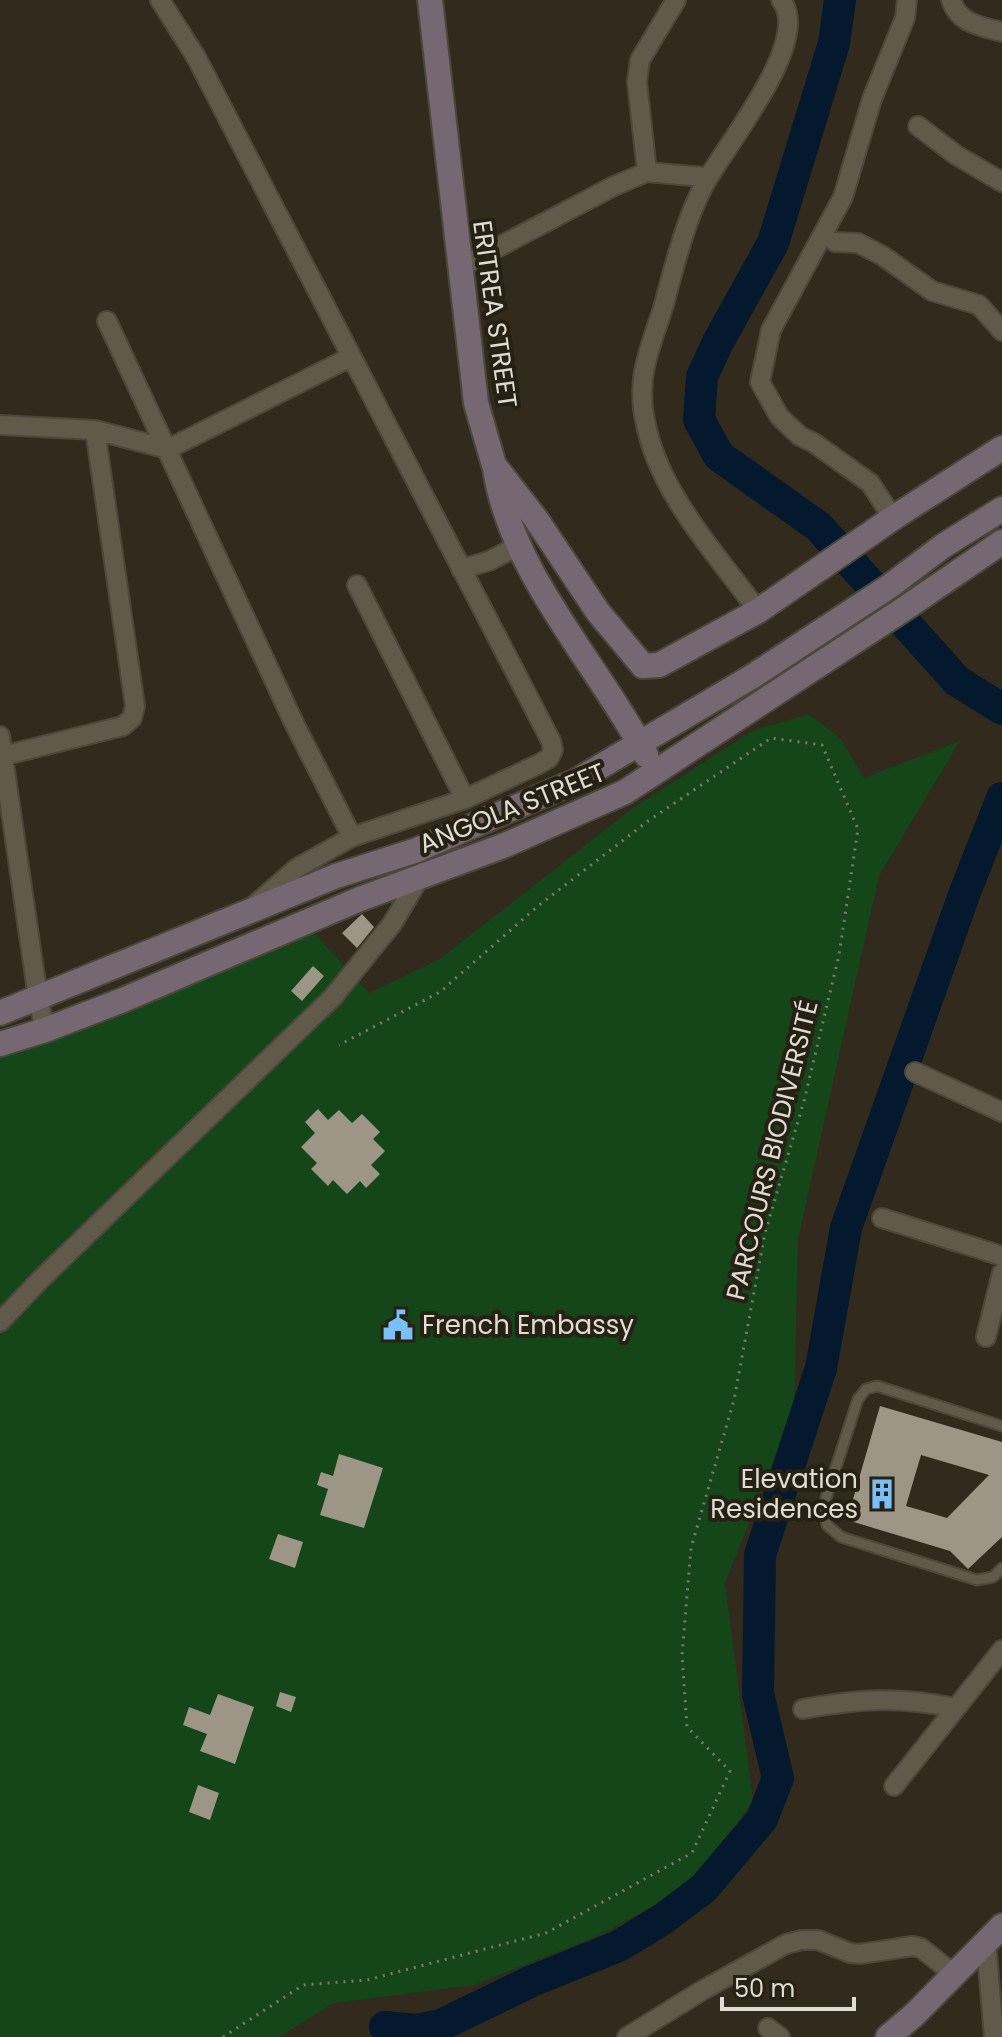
<svg xmlns="http://www.w3.org/2000/svg" width="1002" height="2037" viewBox="0 0 1002 2037" font-family="Poppins,sans-serif">
<rect width="100%" height="100%" fill="#312a1d"/>
<path fill="#14461a" d="M809,714L841,739L864,778L960,741L879,876L798,1239L794,1411L725,1583L753,1800L715,1858L662,1901L600,1935L474,1985L334,2003L279,2037H0V1056L313,932L369,993L440,959L633,808L752,731Z"/>
<g fill="none" stroke-linecap="round" stroke-linejoin="round">
<path stroke="#04192d" stroke-width="32" d="M840,0L834,43L773,243L717,344L702,377L699,420L719,456L819,527L957,681L1002,709
M385,2027L417,2030L441,2025L532,1981L619,1946L663,1919L704,1888L762,1819L778,1778L758,1694L760,1555L821,1368L846,1228L965,892L1002,798"/>
</g>
<path fill="#9d9686" fill-rule="evenodd" d="M362,914L374,927L357,948L342,933Z
M313,966L324,976L302,1001L291,991Z
M318,1109L328,1120L339,1110L352,1123L362,1114L380,1132L373,1139L385,1151L371,1165L380,1174L366,1188L360,1181L347,1194L333,1180L328,1186L311,1169L317,1163L301,1147L315,1133L305,1122Z
M880,1406L1002,1442V1537L968,1569L950,1551L847,1520ZM921,1455L989,1475L947,1518L906,1506Z
M339,1454L383,1468L364,1528L320,1515L328,1489L317,1485L321,1472L333,1476Z
M278,1534L303,1542L295,1568L269,1559Z
M280,1692L296,1697L291,1712L276,1706Z
M218,1694L254,1707L235,1764L200,1751L207,1734L183,1725L189,1707L210,1715Z
M198,1785L219,1793L210,1820L189,1812Z"/>
<g fill="none" stroke-linecap="round" stroke-linejoin="round">
<g stroke="#4d473b" stroke-width="13">
<path id="lane" d="M1002,1426L877,1386L866,1389L858,1399L823,1507L827,1525L841,1537L977,1580L993,1577L1002,1568"/>
</g>
<g stroke="#4d473b" stroke-width="22">
<path id="street" d="M160,0L196,57L551,741L553,750L549,758L541,763L465,799L352,837L297,868L257,903
M951,0C959,24 980,26 1002,32
M918,126L956,155L1002,182
M647,172L637,82L640,60L676,0
M835,242L858,243L883,256L932,291L979,305L1002,331
M459,268L612,187L647,172L704,177
M107,321L294,723L352,837
M0,425L95,430L168,449L351,357
M893,518L870,483L814,443L800,436L788,425L779,416L760,382L771,330L843,197L872,99L905,18L907,0
M461,569L489,561L518,546
M357,585L465,799
M758,611C716,553 658,493 645,420C642,408 642,390 643,378C646,354 656,330 663,308C674,268 684,224 703,187C722,149 814,41 781,0
M0,736L38,998L45,1030
M2,756L123,726L132,718L135,706L95,430
M915,1072L1002,1112
M882,1218L1002,1256
M0,1322L40,1280L333,997L392,924L423,872
M986,1337L1002,1273
M803,1709C858,1699 900,1696 955,1708
M894,1786L1002,1650
M986,1942L994,2037
M768,2028L780,2037
M627,2037L703,1990L786,1944L802,1940H818L850,1953L860,1954L913,1946L921,1948L955,1975"/>
</g>
<g stroke="#4d473b" stroke-width="28">
<path id="secondary" d="M430,0L476,403L494,465L536,519L598,612L643,666L659,665L758,611L893,518L1002,448
M495,468C510,572 597,663 646,755
M0,1013L336,876L417,850L576,781L753,676L890,586L943,546L1002,509
M0,1044L45,1030L123,1000L360,899L503,846L625,792L907,607L1002,542
M888,2037L914,2015L1002,1926"/>
</g>
<path stroke="#7f796e" stroke-width="3" stroke-dasharray="2 6" stroke-linecap="butt" d="M223,2037L303,1985L367,1980L546,1933L692,1853L730,1771L687,1727L682,1655L691,1548L734,1400L765,1233L804,1101L839,955L858,829L822,745L771,738L648,821L538,906L440,992L339,1045"/>
<use href="#lane" stroke="#615a4b" stroke-width="9"/>
<use href="#street" stroke="#615a4b" stroke-width="18"/>
<use href="#secondary" stroke="#756872" stroke-width="24"/>
</g>
<defs>
<g id="civic-bare" transform="scale(2.4)"><path d="M-.6-6.5H3V-4.5H.6V-3L4-1V1h2V6H-6V1h2V-1L-.6-3ZM-1.2 2.5V6h2.4V2.5Z" fill="#79bff8" stroke="#272114" stroke-width="2.5" paint-order="stroke"/></g>
<g id="building-bare" transform="scale(2.4)"><path d="M-4-6H4V6H1V3H-1V6H-4ZM-2.5-4.3h1.7v1.8h-1.7ZM.8-4.3h1.7v1.8H.8ZM-2.5-1h1.7V.8h-1.7ZM.8-1h1.7V.8H.8Z" fill="#79bff8" stroke="#272114" stroke-width="2.5" paint-order="stroke"/></g>
</defs>
<g fill-rule="evenodd">
<use href="#civic-bare" x="398" y="1325"/>
<use href="#building-bare" x="882" y="1494"/>
</g>
<g text-anchor="middle" dominant-baseline="central" stroke-width="8" stroke-linejoin="round" paint-order="stroke">
<g font-size="26" fill="#e0dcd3" stroke="#272114">
<text transform="translate(495 314) rotate(82)">ERITREA STREET</text>
<text transform="translate(512 808) rotate(-22)">ANGOLA STREET</text>
<text transform="translate(772 1150) rotate(-76)">PARCOURS BIODIVERSITÉ</text>
</g>
<g font-size="26" fill="#e0dcd3" stroke="#272114" text-anchor="start">
<text x="422" y="1325">French Embassy</text>
<text x="858" y="1479" text-anchor="end">Elevation<tspan x="858" dy="30">Residences</tspan></text>
</g>
</g>
<path d="M722 1997v12h132v-12" fill="none" stroke="#e0dcd3" stroke-width="4"/>
<text x="734" y="1997" font-size="24" fill="#e0dcd3" stroke="#272114" stroke-width="6" paint-order="stroke">50 m</text>
</svg>
